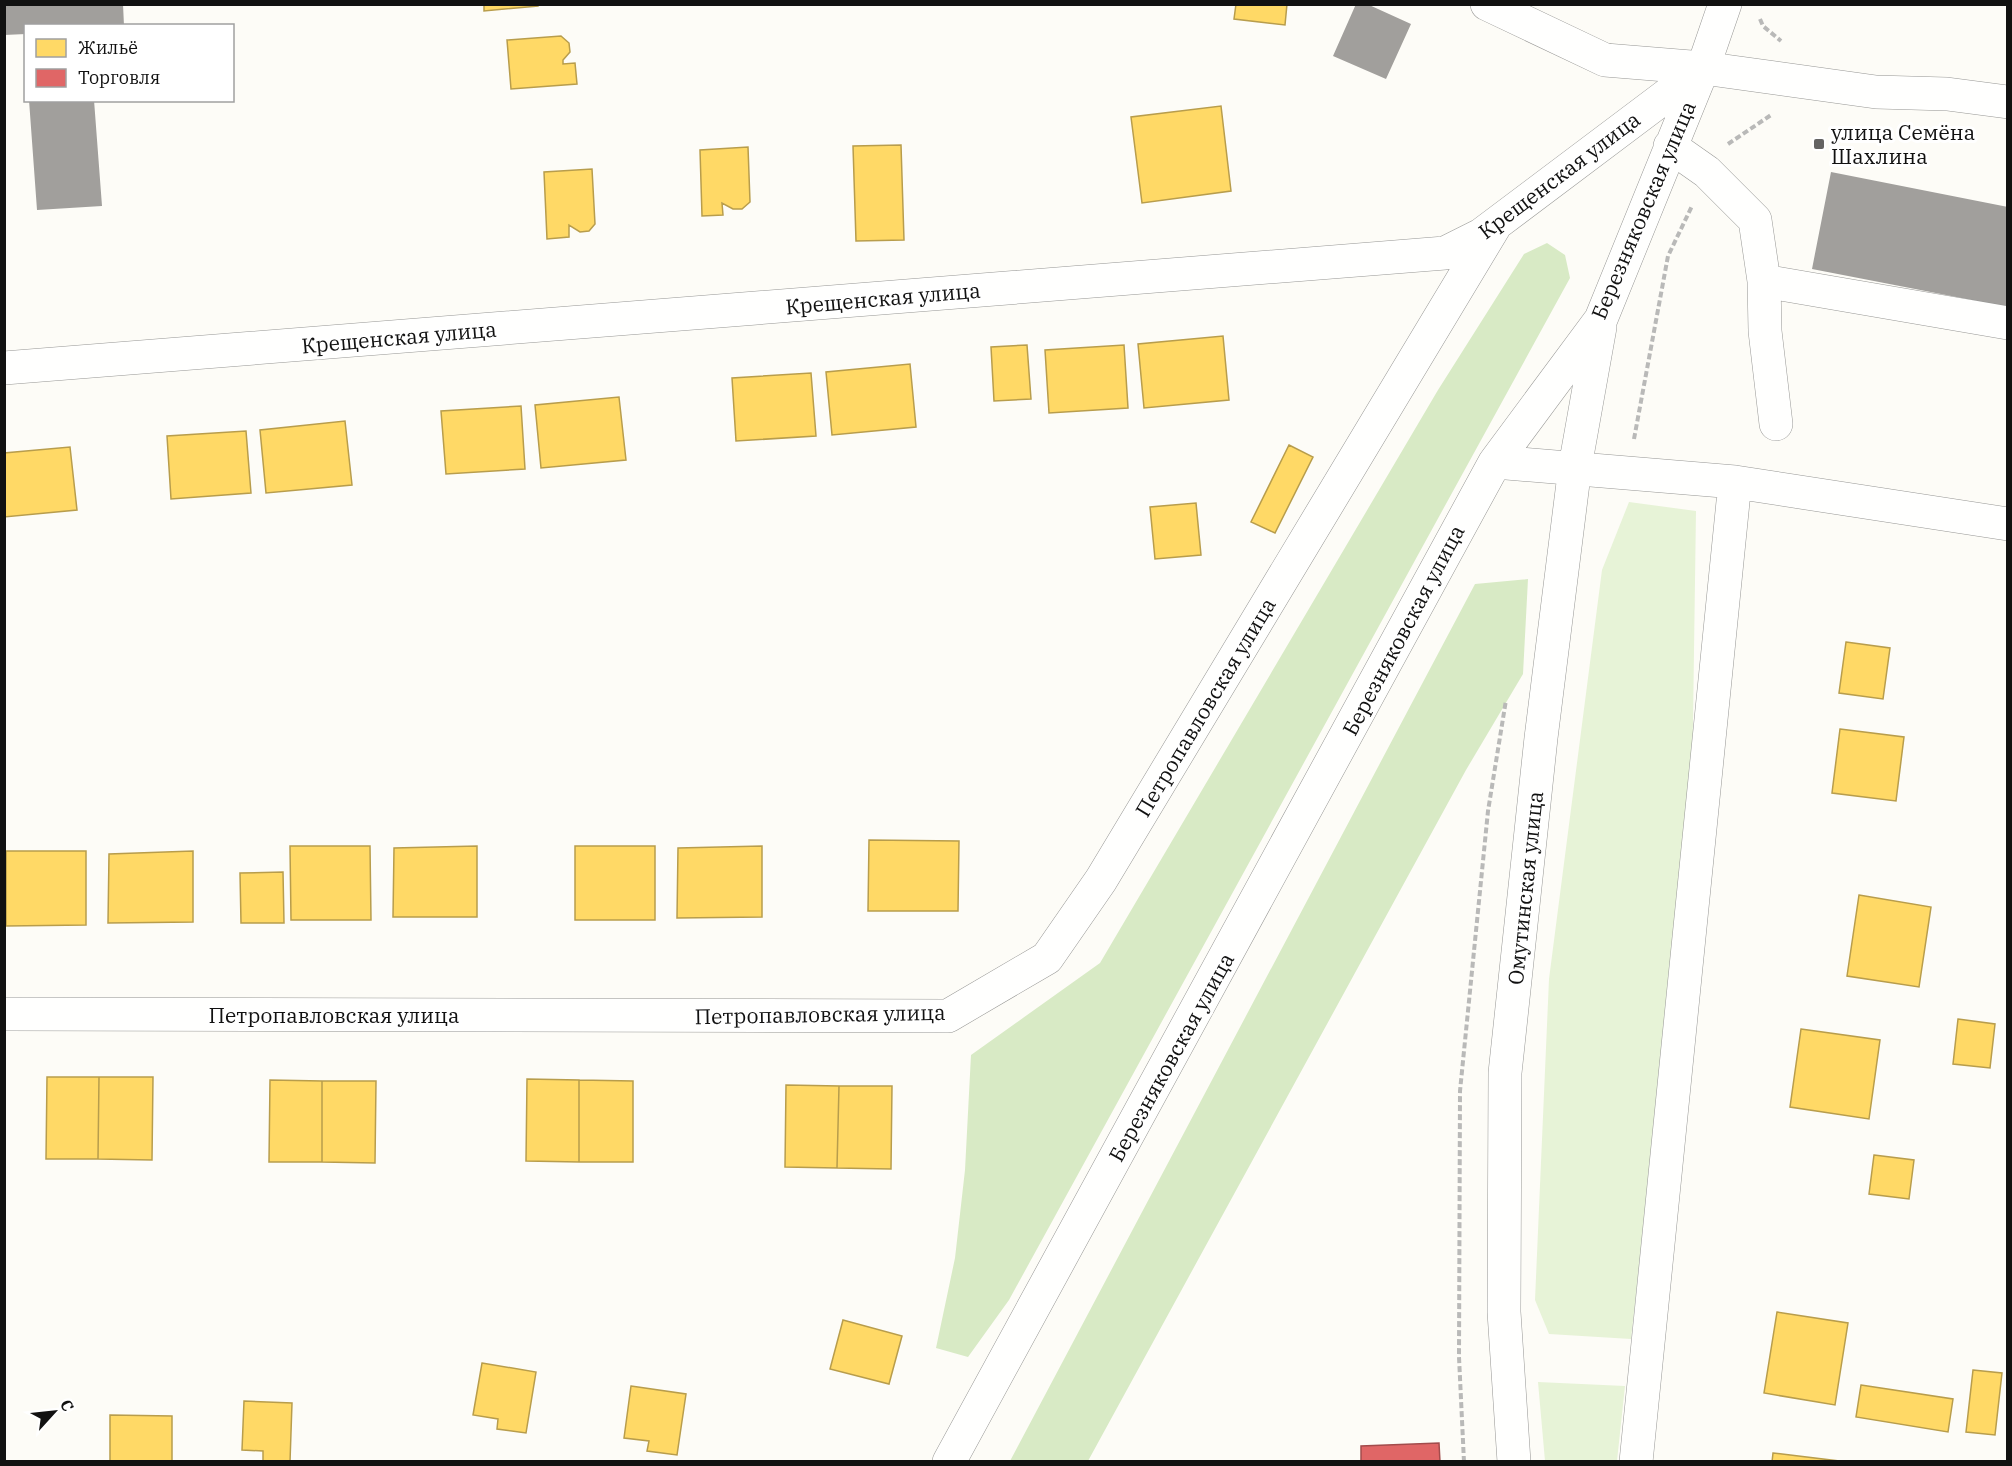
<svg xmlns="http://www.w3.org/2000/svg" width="2012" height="1466" viewBox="0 0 2012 1466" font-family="'IBM Plex Serif',serif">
<rect width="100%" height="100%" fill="#fdfcf7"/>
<path fill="#e7f3d7" d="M1629,502L1696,511L1692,792L1631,1339L1549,1334L1535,1300L1549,979L1602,570Z
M1538,1382L1625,1386L1617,1461H1545Z"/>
<path fill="#d8eac5" d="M1547,243L1565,255L1570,278L1009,1300L968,1357L936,1348L955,1258L965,1170L971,1055L1100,963L1438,390L1524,254Z
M1528,579L1523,674L1466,770L1088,1461H1010L1475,584Z"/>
<path fill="#ffd966" stroke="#b89d4c" stroke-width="1.5" d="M484,4H538V6L484,11Z
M1236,4H1287L1285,25L1234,19Z
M561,36L569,43L570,52L563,60V64L575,63L577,84L511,89L507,40Z
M1221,106L1231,191L1142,203L1131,117Z
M901,145L904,240L856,241L853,146Z
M748,147L750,202L742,209H733L722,203L723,215L702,216L700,150Z
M592,169L595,224L589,231L580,232L569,225V237L547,239L544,172Z
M1223,336L1229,400L1144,408L1138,344Z
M1027,345L1031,399L994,401L991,347Z
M1124,345L1128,408L1049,413L1045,350Z
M910,364L916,427L832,435L826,372Z
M811,373L816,436L736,441L732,378Z
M619,397L626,460L541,468L535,405Z
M521,406L525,469L446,474L441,411Z
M345,421L352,485L266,493L260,430Z
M246,431L251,493L171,499L167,436Z
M1289,445L1313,457L1275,533L1251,522Z
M70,447L77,510L4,517V453Z
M1196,503L1201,555L1155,559L1150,507Z
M1846,642L1890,648L1883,699L1839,693Z
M1840,729L1904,737L1896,801L1832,793Z
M869,840L959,841L958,911H868Z
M290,846H370L371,920H291Z
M477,846V917H393L394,848Z
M575,846H655V920H575Z
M762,846V917L677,918L678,848Z
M6,851H86V925L6,926Z
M193,851V922L108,923L109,854Z
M283,872L284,923H241L240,873Z
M1859,895L1931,907L1919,987L1847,976Z
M1958,1019L1995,1024L1990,1068L1953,1064Z
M1801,1029L1880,1040L1869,1119L1790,1107Z
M47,1077H99L98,1159H46Z
M99,1077H153L152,1160L98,1159Z
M527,1079L579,1080V1162L526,1161Z
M270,1080L322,1081V1162H269Z
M579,1080L633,1081V1162H579Z
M322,1081H376L375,1163L322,1162Z
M786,1085L839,1086L837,1168L785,1167Z
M839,1086H892L891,1169L837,1168Z
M1874,1155L1914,1160L1909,1199L1869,1194Z
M1777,1312L1848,1323L1835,1405L1764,1393Z
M843,1320L902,1336L889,1384L830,1369Z
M482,1363L536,1372L526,1433L497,1429L498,1419L473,1415Z
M1973,1370L2002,1373L1995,1435L1966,1432Z
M1861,1385L1953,1399L1948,1432L1856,1417Z
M631,1386L686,1394L677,1455L647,1451L649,1441L624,1438Z
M244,1401L292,1403L290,1462H263V1451L242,1450Z
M110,1415L172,1416V1462H110Z
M1773,1453L1839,1461V1462H1772Z"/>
<path fill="#e06666" stroke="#a24c4c" stroke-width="1.5" d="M1439,1443L1440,1462H1361V1446Z"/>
<path fill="#a19f9c" d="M4,4H123L124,26H26V34L4,35Z
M1356,4H1367L1411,24L1386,79L1333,56Z
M29,100H94L102,206L37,210Z
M1831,172L2008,207V307L1812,269Z"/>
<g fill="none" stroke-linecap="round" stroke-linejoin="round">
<g stroke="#979795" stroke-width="34">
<path id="minor" d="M1487,4L1605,60L1703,68L1876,92L1947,94L2008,102
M1670,146L1707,172L1755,220L1764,281L1765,331L1776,424
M1764,281L2008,323
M4,368L1445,253L1481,235L1703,68
M1495,462L1735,482L2008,524
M4,1014L948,1016L1047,958L1101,880L1496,224
M949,1462L1495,462L1601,319L1703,68L1725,4
M1514,1462L1504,1312L1505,1073L1541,738L1575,467L1600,327
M1636,1462L1735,482"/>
</g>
<path stroke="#b9b9b8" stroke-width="4" stroke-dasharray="6 3" stroke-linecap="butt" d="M1760,19L1763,26L1781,41
M1728,144L1771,115
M1634,439L1668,256L1692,206
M1464,1462L1459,1357L1460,1091L1488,811L1506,700"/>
<use href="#minor" stroke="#fffffe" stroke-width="33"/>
</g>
<rect fill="#646362" stroke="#fff" stroke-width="2" x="1813" y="138" width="12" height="12" rx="3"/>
<g text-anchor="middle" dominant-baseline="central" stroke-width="6" stroke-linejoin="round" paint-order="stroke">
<g font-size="21" fill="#111" stroke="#fff" text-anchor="start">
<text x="1831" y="132">улица Семёна<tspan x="1831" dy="24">Шахлина</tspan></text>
</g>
<g font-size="21" fill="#111" stroke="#fff">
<text transform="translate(1559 175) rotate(-37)">Крещенская улица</text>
<text transform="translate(1643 210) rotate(-67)">Березняковская улица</text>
<text transform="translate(883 298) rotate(-5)">Крещенская улица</text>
<text transform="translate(399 337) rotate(-5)">Крещенская улица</text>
<text transform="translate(1403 630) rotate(-62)">Березняковская улица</text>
<text transform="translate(1205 707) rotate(-59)">Петропавловская улица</text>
<text transform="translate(1525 888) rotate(-84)">Омутинская улица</text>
<text transform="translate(820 1014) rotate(-1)">Петропавловская улица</text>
<text x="334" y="1015">Петропавловская улица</text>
<text transform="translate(1171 1057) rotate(-61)">Березняковская улица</text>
</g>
</g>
<rect width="2012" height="1466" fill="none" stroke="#111111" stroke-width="12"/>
<rect x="24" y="24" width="210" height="78" fill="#ffffff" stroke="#a0a0a0" stroke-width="1.5"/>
<rect x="36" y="39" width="30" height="18" fill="#ffd966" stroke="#a0a0a0" stroke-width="1.5"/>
<text x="78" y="54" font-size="18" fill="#111111">Жильё</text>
<rect x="36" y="69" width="30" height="18" fill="#e06666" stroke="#a0a0a0" stroke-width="1.5"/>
<text x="78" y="84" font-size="18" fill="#111111">Торговля</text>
<g transform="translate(54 1412) rotate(63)" stroke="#ffffff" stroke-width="4.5" paint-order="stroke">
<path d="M0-4.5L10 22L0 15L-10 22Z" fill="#111111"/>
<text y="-9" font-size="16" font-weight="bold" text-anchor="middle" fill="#111111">С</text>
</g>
</svg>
